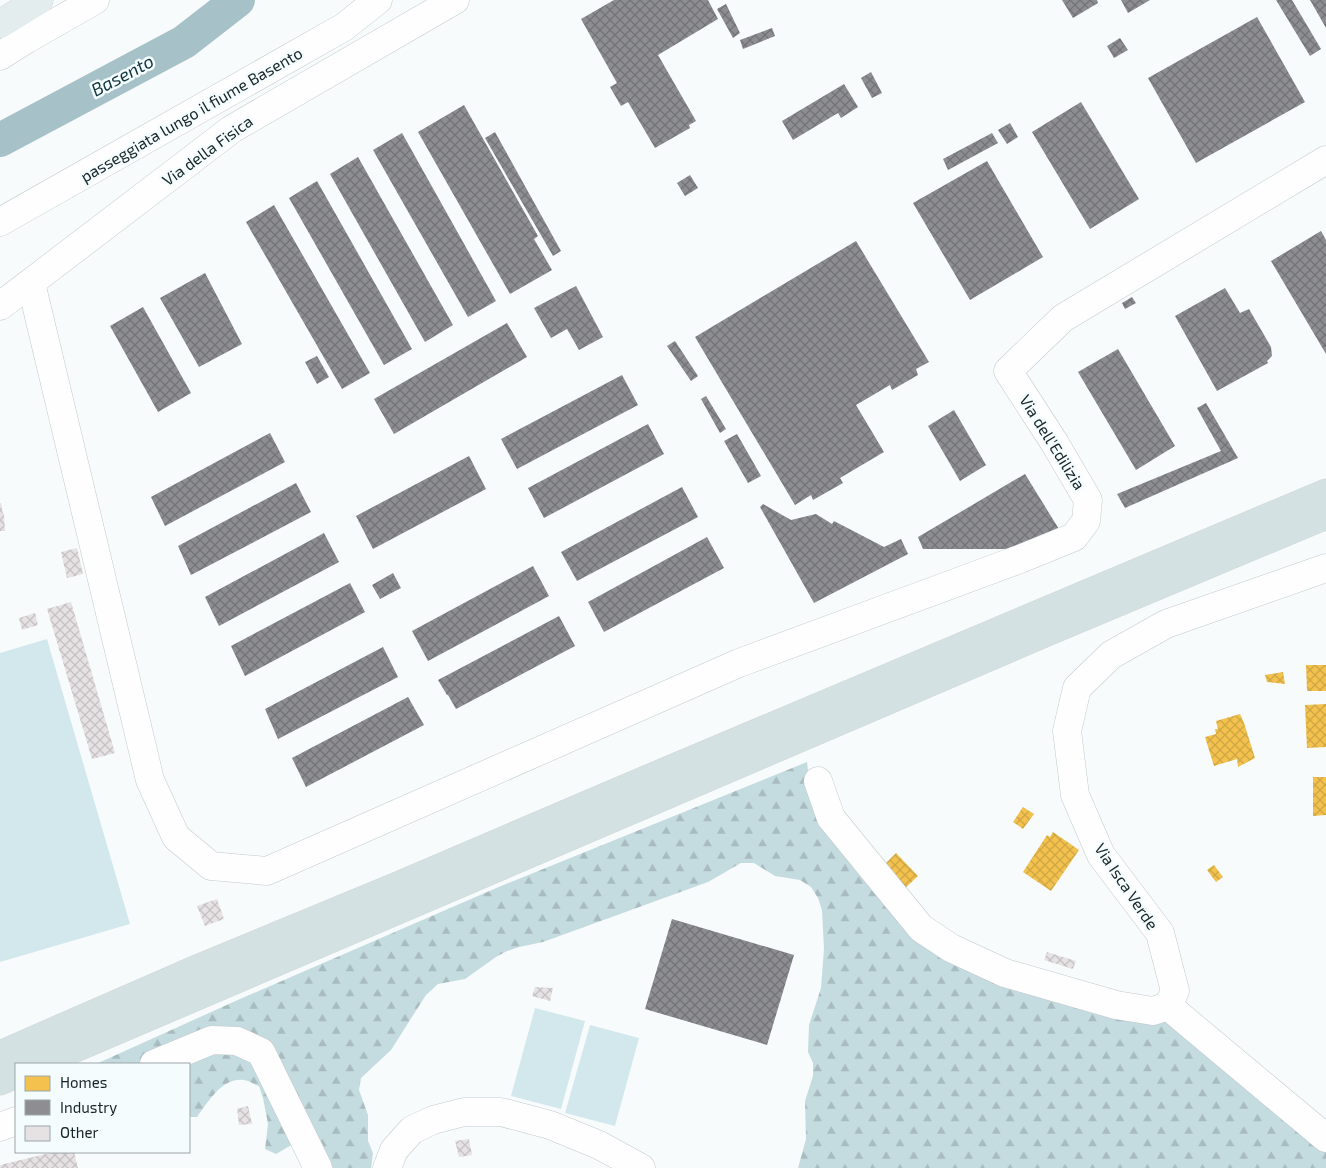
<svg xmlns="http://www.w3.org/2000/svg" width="1326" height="1168" viewBox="0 0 1326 1168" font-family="'Exo 2',sans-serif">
<defs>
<pattern id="forest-firs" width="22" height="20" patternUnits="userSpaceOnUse" patternTransform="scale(1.25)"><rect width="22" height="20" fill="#c4dbe0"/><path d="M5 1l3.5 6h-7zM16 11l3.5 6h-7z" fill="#a8bcc0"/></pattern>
<pattern id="homes-cross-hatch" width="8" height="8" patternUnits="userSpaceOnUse" patternTransform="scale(1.25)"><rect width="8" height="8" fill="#f2c14e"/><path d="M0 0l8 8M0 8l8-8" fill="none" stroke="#cfa644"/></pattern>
<pattern id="industry-cross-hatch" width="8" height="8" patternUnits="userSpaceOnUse" patternTransform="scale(1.25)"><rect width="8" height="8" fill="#8d8d92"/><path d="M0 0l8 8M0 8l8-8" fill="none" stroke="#727377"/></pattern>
<pattern id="building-cross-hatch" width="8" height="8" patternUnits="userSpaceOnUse" patternTransform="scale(1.25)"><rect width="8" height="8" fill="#e6e1e3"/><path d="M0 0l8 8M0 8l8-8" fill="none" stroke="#c5c1c3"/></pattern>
</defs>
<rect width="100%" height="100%" fill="#f7fbfc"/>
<path fill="#d3e8ed" d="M47,639L130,924L0,962V653Z
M535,1008L585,1021L561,1109L511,1096Z
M590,1025L639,1038L615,1126L565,1113Z"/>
<path fill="url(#forest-firs)" d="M807,762L810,789L911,932L1170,1022L1326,1149V1168H798L806,1139L805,1101L813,1076V1063L808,1052L809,1025L821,988L824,949L822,910L818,898L811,887L800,880L775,876L754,863H741L708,882L543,942L519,947L507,951L496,957L465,979L438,984L426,995L391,1050L361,1078L359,1090L368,1115V1141L373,1153L371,1168H333L321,1142L309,1136L298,1141L276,1154L265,1149L268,1124L263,1098L259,1086C255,1085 251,1082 248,1081C224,1074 209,1101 197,1117H189V1064H96L240,999L501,886Z"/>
<path fill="url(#homes-cross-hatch)" d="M1306,665H1326V691H1307Z
M1283,672L1285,684L1267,682L1265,675Z
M1326,704V747L1307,748L1305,705Z
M1240,714L1244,723L1255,758L1238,767L1237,759L1214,766L1205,737L1216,734L1215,729H1218L1216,721Z
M1313,777H1326V815L1313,816Z
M1023,807L1034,814L1023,829L1013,822Z
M1053,832L1079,850L1051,891L1023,872L1047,835L1050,837Z
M896,853L918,876L901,892L880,869Z
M1214,865L1223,877L1216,882L1207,870Z"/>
<path fill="url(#industry-cross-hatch)" d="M614,0H708L718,19L658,55L696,121L689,125L690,128L655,148L628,102L621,106L610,87L617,83L581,19Z
M1062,0H1097L1098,3L1073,18Z
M1121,0H1150L1128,13Z
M1276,0H1292L1321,49L1310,56Z
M1310,0H1326V28Z
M726,4L740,33L733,38L717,9Z
M1257,17L1305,102L1196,163L1148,78Z
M772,28L775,36L743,49L740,40Z
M1120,38L1128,50L1114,58L1107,46Z
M871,72L882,93L872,98L861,78Z
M844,84L858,107L841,118L838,113L793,140L782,121Z
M1081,102L1139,199L1090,229L1032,132Z
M464,105L538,236L534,239L552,270L510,294L418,132Z
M1010,123L1018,137L1007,144L998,130Z
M495,132L561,251L553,256L485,138Z
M402,133L496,301L468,317L373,150Z
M992,133L998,143L948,170L943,159Z
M358,157L453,325L425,342L330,174Z
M987,161L1043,257L970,300L913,203Z
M690,175L698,188L685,196L677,183Z
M317,181L412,349L384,365L289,198Z
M274,205L370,373L342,389L246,222Z
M1321,231L1326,240V354L1271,261Z
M856,241L929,362L916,369L918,375L892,390L890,385L856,405L884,452L840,478L843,483L813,500L811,495L795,505L695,337Z
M205,273L242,344L199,367L160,298Z
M576,286L603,337L579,350L567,329L551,338L534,308Z
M1225,288L1240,313L1249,309L1271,347L1272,356L1267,361L1268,363L1217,391L1175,316Z
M1132,297L1136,303L1125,309L1122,303Z
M143,307L191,393L158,412L110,326Z
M507,323L527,357L394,434L374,399Z
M675,341L698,376L691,381L667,346Z
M1118,349L1175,446L1136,470L1078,372Z
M317,356L329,377L317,384L305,362Z
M622,375L638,405L517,469L501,439Z
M706,396L726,429L720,433L701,399Z
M1206,403L1238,458L1125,508L1117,494L1221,451L1197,408Z
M954,410L986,465L960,481L928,426Z
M648,424L664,454L544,518L528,488Z
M270,433L285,462L165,526L151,497Z
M737,434L761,476L748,483L724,441Z
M469,456L486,489L373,549L356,516Z
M1025,474L1062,534L1028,549H923L918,537Z
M296,483L311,512L191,575L178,546Z
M682,487L698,517L577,581L561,552Z
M763,504L791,520L816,514L832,524L834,521L884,547L901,539L908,554L814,603L760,507Z
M324,533L339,562L219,626L205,597Z
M707,537L724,568L604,632L588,602Z
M533,566L549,596L428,661L412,631Z
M393,573L401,588L380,599L372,585Z
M350,583L365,612L245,676L231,646Z
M559,616L575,646L456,709L448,695H447L438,680Z
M383,647L398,677L278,739L265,709Z
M408,697L424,725L306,787L292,758Z
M672,919L794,955L767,1045L645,1009Z"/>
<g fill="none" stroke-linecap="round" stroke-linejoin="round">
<path stroke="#a6c1c7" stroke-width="34" d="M0,140L184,42L238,0"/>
</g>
<path fill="url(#building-cross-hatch)" d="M0,503H1L3,514H4L5,531H0Z
M77,548L83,574L67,578L61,552Z
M71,602L115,753L92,759L47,609Z
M35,613L38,625L22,630L19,618Z
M217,899L224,919L205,926L197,906Z
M1047,952L1076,961L1073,969L1044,960Z
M535,987L553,988L550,1001L532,996Z
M248,1106L252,1124L239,1125L237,1109Z
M469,1139L472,1155L459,1157L455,1141Z
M54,1152H74L78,1168H0V1165Z"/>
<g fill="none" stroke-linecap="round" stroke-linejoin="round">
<g stroke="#c2cbcd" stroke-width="29">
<path id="minor" d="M0,56L27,39L95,0
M0,222L344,27L378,0
M31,283L150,780L176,837L211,866L267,871L739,663L1020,559L1074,537L1086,521L1088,500L1054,442L1008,371L1063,318L1326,160
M0,306L232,129L455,0
M818,781L831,818L921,928L951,948L1005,973L1116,1005L1153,1011L1168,1006L1175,991L1160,933L1101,855L1075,795L1067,731L1077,688L1111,655L1166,624L1326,568
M1168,1006L1326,1138
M154,1064L212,1040L237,1041L261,1052L318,1168
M0,1127L16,1121
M387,1168L394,1150L412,1130L433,1120L464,1112H501L550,1125L599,1145L641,1168"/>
</g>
<g stroke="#d2d6d7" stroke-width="29">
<path id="major" d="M0,24L39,0"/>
</g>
<g stroke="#d2d6d7" stroke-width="29">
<path id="highway" d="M0,1055L197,969L398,886L622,790L1326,493
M38,1064L1047,632L1326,515
M0,1081L16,1074"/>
</g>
<use href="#minor" stroke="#fefeff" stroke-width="28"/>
<use href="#major" stroke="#e4edee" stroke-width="28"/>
<use href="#highway" stroke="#d3e1e3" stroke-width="28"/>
</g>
<g text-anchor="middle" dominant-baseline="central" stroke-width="5" stroke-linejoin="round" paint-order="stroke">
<g font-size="16" fill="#162427" stroke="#f5fcfe">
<text transform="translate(191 114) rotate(-30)">passeggiata lungo il fiume Basento</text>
<text transform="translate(207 150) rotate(-36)">Via della Fisica</text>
<text transform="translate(1053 442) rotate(58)">Via dell'Edilizia</text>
<text transform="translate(1127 886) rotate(56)">Via Isca Verde</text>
</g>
<g font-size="18" font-style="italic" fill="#0f353c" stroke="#f5fcfe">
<text transform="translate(122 75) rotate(-28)">Basento</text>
</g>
</g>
<rect x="15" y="1063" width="175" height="90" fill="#f5fcfe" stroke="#9ca6a8"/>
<rect x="25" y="1076" width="25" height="15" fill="#f2c14e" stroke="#9ca6a8"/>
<text x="60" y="1088" font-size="15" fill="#162427">Homes</text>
<rect x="25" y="1100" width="25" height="15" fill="#8d8d92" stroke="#9ca6a8"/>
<text x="60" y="1113" font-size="15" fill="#162427">Industry</text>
<rect x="25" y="1126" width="25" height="15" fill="#e6e1e3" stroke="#9ca6a8"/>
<text x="60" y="1138" font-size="15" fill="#162427">Other</text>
</svg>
